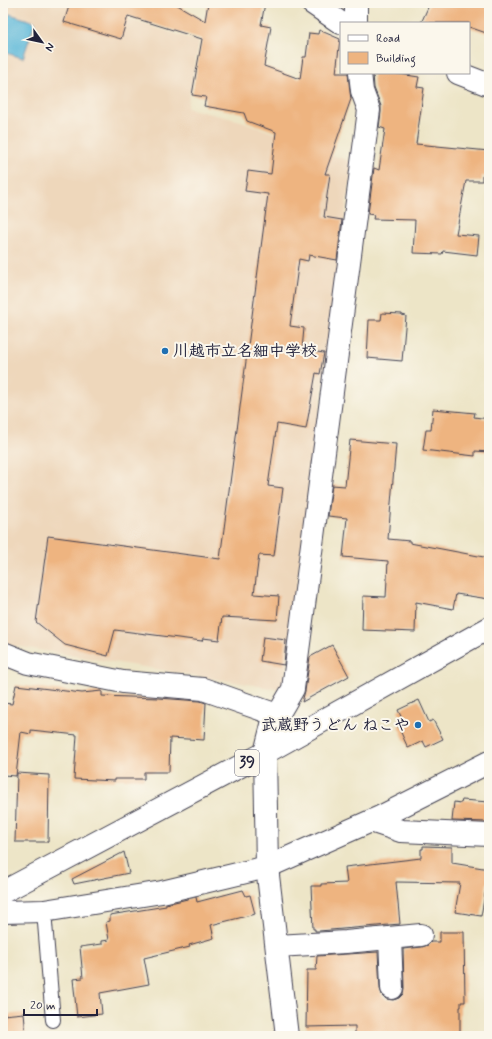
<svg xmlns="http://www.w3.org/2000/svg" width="492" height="1039" viewBox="0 0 492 1039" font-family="Mynerve,'Klee One',sans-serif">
<rect width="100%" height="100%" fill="#fbf7ec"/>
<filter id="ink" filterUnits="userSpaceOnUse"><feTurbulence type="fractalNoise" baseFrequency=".025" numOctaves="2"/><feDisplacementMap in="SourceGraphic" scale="8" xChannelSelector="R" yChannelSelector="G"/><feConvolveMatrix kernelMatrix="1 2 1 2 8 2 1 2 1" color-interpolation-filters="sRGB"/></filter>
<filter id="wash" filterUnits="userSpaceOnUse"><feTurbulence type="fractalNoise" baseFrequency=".012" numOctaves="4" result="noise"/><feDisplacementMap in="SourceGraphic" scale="16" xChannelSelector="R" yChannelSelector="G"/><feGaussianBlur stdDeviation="0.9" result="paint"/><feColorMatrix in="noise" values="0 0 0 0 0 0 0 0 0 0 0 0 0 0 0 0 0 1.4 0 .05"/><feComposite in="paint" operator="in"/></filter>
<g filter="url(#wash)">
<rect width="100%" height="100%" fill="#ede5c7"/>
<path fill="#eed7bb" d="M3,3H75L199,41L187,108L241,121L352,162L283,690L3,644Z"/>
<path fill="#5cb8d9" stroke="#3f6d8a" d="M3,12L35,22L23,58L3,52Z"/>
<g id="blocks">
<path fill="#eeb480" d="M70,3H174L205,21L208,3H265L261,25L271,27L264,66L300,79L303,57H306L309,33L318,34L319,30L340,39L336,73H348L350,92L351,99L325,174H330L324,217L342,220L337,260L309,255L308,261L299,259L290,326L304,328L302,350L324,353L320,374L316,373L306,429L277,424L268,486L283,488L274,556L259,555L254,594L279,596L277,620L222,617L219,640L203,638L202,641L115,630L108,656L65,645L36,622L48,536L220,559L268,194L245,191L248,171L271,174L276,132L247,121L244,113L204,106L206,97L192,95L202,39L128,16L121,39L64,22Z
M430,3H489V34L469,27V23H421Z
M373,73H393L419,77L417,87L424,88L416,144L489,151L487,177L482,176V181H466L456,234L479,236L477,255L443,251L442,254L413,253L415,220L373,219L374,215L368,214L374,168L379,170L385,129L379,127L381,112V106L374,88Z
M382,313L402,314V315L406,316L402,361L367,358L369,320H381Z
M433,409L475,413L474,417L489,419V452L475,451V456L423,450L426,430H431Z
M350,440L396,444L388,539L410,541V543L489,558V599L456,594L453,609L416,602L415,632L362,630L363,596L386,597L388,561L343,557L347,518L328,516L332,485L345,486Z
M263,637L286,640L284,665L260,661Z
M332,645L349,676L302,702L305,691L310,657Z
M16,685L82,693L102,691V696L158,698L200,701L206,703L204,740L170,738L169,772H144V779H115V781L74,779L77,735L31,730V734L21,732L16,776L3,775V703L12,704Z
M419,700L429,722L433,720L443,739L426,747L423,741L408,748L398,726L404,723L398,710Z
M17,773L49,775L48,842H15Z
M462,800L489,802V822L452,821L454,802L461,803Z
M423,846L452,847V863L489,869V883H487L481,916L455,912L460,883L396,882L400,924L319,931H315V929H313L311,886H321V884L347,883L345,867L421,858V849H423Z
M124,852L129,873L74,884L72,879Z
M243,890L246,896L250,895L255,914L211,925L214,938L189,945L190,947L144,958L149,984L100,993L102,1014L77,1017L73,979L83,978L80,947L102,944V941L109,940L106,922L110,921V915L166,906V904L196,897L197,902Z
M440,932H464L465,1002H461V1007H460V1036H355V1026L306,1027L307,970H316L317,956L378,952L380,989L382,995L386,999L393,1000L399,998L403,994L404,988L403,949L422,947L428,945L431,942H440Z
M24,1013L26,1036H3V1015Z"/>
</g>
</g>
<g filter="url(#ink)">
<use href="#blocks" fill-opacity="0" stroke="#403f50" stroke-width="1"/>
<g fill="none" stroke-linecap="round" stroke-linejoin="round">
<g stroke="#403f50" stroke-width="16">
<path id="service" d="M44,911L53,1020"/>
</g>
<g stroke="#403f50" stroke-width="24">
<path id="minor" d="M356,23V3
M3,653L28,663L123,682L203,689L277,715
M371,821L401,831L489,835
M3,912L44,911L162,892L267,867L380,817L489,762
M390,938L392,988
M277,946L346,942L421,935"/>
</g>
<g stroke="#403f50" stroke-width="24">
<path id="tertiary" d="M312,3L341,23
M458,73L489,85
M287,1036L267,867L265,753L272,725L293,689L369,110L362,91L360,73"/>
</g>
<g stroke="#403f50" stroke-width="24">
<path id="primary" d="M3,892L265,753L489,628"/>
</g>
<use href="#service" stroke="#fff" stroke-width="14"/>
<use href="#minor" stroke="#fff" stroke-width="22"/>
<use href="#tertiary" stroke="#fff" stroke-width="22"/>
<use href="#primary" stroke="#fff" stroke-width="22"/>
</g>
</g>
<g fill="#1f6fb2" stroke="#fbf7ec" stroke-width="1.5">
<circle cx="165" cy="351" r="4"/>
<circle cx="418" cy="725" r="4"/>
</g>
<g text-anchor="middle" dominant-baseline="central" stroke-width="4" stroke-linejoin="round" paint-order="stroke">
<rect fill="#fbf7ec" stroke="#636270" stroke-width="1" x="235" y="750" width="24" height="26" rx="3"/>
<g font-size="15" font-weight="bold" fill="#22223b">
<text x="247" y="763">39</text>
</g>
<g font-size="16" font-weight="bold" fill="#22223b" stroke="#fbf7ec" text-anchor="start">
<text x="173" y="351">川越市立名細中学校</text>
<text x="410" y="725" text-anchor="end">武蔵野うどん ねこや</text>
</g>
</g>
<rect width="492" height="1039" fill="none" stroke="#fbf7ec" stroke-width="16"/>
<rect x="340" y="22" width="130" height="52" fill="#fbf7ec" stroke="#a4a2a5"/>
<rect x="348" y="35" width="20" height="6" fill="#ffffff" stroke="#a4a2a5"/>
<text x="376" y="42" font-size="12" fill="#22223b">Road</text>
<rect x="348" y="52" width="20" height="12" fill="#eeb480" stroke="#a4a2a5"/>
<text x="376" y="62" font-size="12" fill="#22223b">Building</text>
<g transform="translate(42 42) rotate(123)" stroke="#fbf7ec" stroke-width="3" paint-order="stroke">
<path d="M0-3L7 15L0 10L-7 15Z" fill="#22223b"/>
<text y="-6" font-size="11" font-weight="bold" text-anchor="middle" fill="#22223b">N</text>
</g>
<path d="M24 1009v6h73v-6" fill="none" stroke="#22223b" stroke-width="2"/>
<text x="30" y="1009" font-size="12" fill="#22223b" stroke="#fbf7ec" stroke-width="3" paint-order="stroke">20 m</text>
</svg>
